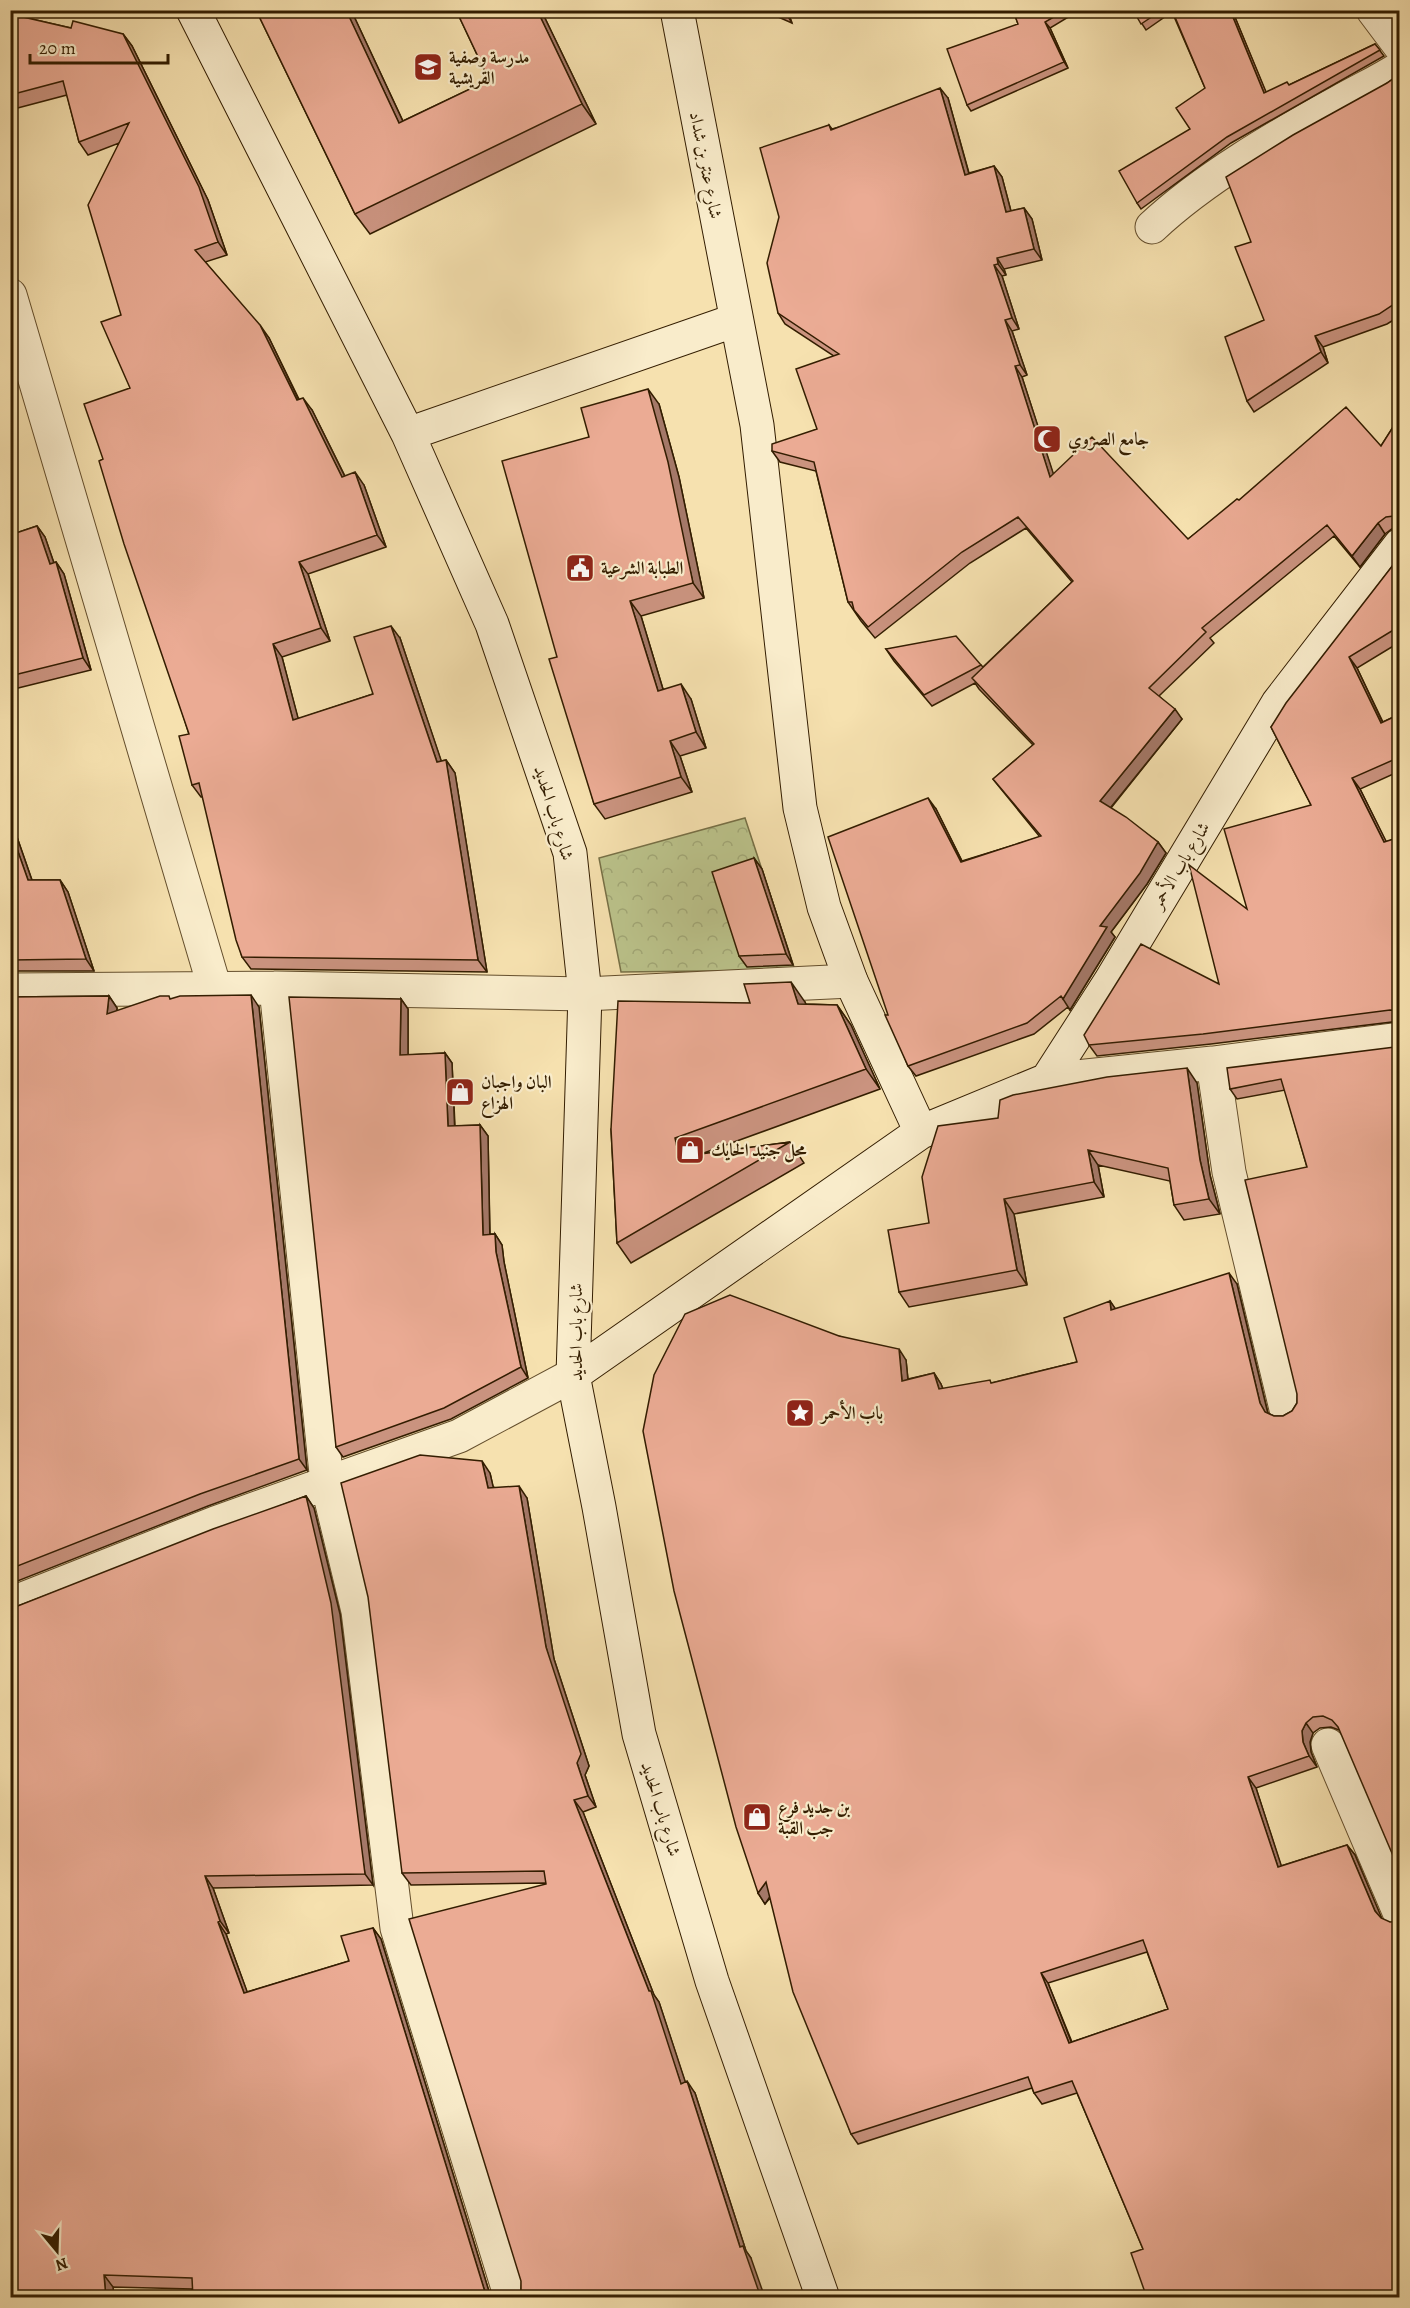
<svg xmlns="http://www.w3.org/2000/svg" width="1410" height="2308" viewBox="0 0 1410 2308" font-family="Alegreya,Amiri,serif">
<defs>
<pattern id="park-crowns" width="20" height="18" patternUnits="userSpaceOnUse" patternTransform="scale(1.5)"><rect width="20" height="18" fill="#bbc38b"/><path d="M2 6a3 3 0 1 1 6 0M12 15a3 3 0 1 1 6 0" fill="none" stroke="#a1a776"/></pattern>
</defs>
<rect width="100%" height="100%" fill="#f6e1af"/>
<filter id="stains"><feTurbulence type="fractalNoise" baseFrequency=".00333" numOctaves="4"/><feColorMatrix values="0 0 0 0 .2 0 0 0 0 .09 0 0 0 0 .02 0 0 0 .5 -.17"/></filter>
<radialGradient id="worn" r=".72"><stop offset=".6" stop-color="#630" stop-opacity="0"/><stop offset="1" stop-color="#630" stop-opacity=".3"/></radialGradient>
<path fill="url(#park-crowns)" stroke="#777046" stroke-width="1.5" d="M745,818L795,970L621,972L599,858Z"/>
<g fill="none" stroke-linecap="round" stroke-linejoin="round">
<g stroke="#644e2c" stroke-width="35">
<path id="street" d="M1373,10L1400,46
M1152,227C1203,179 1277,136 1339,102C1360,90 1380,81 1400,68
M10,295L215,989
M276,988L327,1483L358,1611L397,1928L511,2298
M10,990L276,988L585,994L851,981
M1213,1063L1229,1172L1286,1409
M1047,1080L1213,1063L1400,1039
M10,1604L215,1523L459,1436L573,1375
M1328,1745L1400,1914"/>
</g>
<g stroke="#331d00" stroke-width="35">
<path id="secondary" d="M193,10L408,434L492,624L570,853L585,994L573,1375L599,1507L639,1734L712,1981L823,2298
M677,10L757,425L800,808L824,907L851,981L921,1132
M408,434L736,320
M573,1375L921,1132L1047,1080L1110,982L1278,703L1400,545"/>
</g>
<use href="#street" stroke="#f9eccb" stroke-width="33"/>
<use href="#secondary" stroke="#f9eccb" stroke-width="33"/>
</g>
<path fill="#ca937f" stroke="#331d00" stroke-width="1.5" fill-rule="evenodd" d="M256,10H351L403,121L489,80L456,10H541L596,124L370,234L355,214Z
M762,10H787L792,23Z
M1013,10H1080L1050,28L1068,68L971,111L967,105L1018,24Z
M1133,10H1232L1266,93L1289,85L1375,44L1384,56L1231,143L1141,209L1137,203L1190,129L1205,88L1172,12L1146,30Z
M10,14L71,28L123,34L132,46L208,200L227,255L205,262L269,338L299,399L312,410L345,476L364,485L386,547L308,574L330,641L282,657L298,719L373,694L400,638L441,761L446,760L455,773L487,972L251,969L242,957L203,797H201L192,785L189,734L103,459L130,388L121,315L119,143L88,155L79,142L67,95L10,110Z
M1400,74V316L1387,324L1323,347L1328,363L1254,412L1247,401L1264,320L1251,242L1387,83Z
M948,98L969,173L994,166L1002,177L1011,211L1024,208L1032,219L1042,260L1004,269L1006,275L1002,276L1019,329L1012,331L1027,375L1022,377L1053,474L1188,539L1239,500L1381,446L1400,416V527L1393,528L1385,534L1360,567L1334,536L1210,638L1214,643L1159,696L1182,719L1111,808L1158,842L1166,853L1147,884L1111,932L1115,937L1070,1010L1068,1007L1034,1034L916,1076L908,1066L888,1015L936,809L962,861L1040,837L1001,789L993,779L1033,745L979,689L975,683L932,706L894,661L886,649L981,665L983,667L1072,582L1026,528L970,563L875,638L861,621L848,602L816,471L780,462L772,451L817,429L834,356L785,324L778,313L829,125L832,129Z
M659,404L679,477L704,598L641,616L663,689L691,699L706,748L680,756L692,792L605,819L594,804L557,657L589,437Z
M37,526L45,537L54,563L56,562L64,574L91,670L10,690V535Z
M1400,556V642L1357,668L1383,722L1400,714V771L1360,789L1386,842L1400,837V1021L1211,1044L1097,1056L1089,1045L1219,984L1247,909L1311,805L1271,727Z
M10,817L32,880H60L68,892L94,971H10Z
M754,858L762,869L793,965L747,967L739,956Z
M109,996L117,1008V1011L171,999L259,1007L307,1470L208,1506L10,1584V997Z
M401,999L408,1009V1055L445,1053L452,1063L455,1126L480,1125L488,1136L490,1234H495L502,1245L504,1262L528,1378L451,1419L343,1457L336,1447Z
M805,1002L806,1004L837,1005L851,1025L880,1089L701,1154L790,1142L804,1163L631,1263L617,1243L611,1129L750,1003Z
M1395,1047L1339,1730L1331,1727L1320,1728L1313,1733L1310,1742L1311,1752L1317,1767L1256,1788L1281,1866L1347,1845L1355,1855L1381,1918L1143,2249L1077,2093L1042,2104L1034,2093L1032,2088L858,2144L851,2134L770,1898L765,1904L758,1893L839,1336L906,1360L908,1379L934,1373L941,1384L943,1389L992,1383L1077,1362L1110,1301L1115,1309L1237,1284L1268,1413L1274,1416H1283L1292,1411L1297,1403L1307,1167L1285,1090L1237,1099L1230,1089ZM1147,1952L1168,2009L1072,2042L1048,1983Z
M1197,1083L1210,1175L1220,1214L1184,1220L1174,1205L1170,1181L1098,1165L1104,1197L1014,1214L1027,1285L909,1307L899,1292L929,1223L998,1118Z
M490,1473L493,1487L527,1498L554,1659L589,1766L585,1775L596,1807L583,1812L654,1995L659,2002L685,2082L695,2093L746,2251L751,2258L521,2290L546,1883L411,1885L402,1873Z
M306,1496L314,1508L340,1614L373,1885L213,1888L229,1933L226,1934L247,1992L349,1961L373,1928L381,1939L491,2298H193L192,2289L113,2287L114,2298H10L13,2065H10V1609Z"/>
<path fill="#a47868" stroke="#331d00" stroke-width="1.5" d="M346,10H351L413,143L399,123Z
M537,10H541L596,124L582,104Z
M784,10H787L792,23Z
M1230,10H1232L1269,99L1264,93Z
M1045,22L1050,28L1068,68L1064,62Z
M123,34L132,46L208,200L227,255L218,242Z
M940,88L948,98L972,185L965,175Z
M994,166L1002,177L1014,223L1006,212Z
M1024,208L1032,219L1042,260L1034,249Z
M997,258L1004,269L1006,275L998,264Z
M994,265L1002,276L1019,329L1012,318Z
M1005,320L1012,331L1027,375L1020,365Z
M260,325L269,338L305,413L297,400Z
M1315,336L1323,347L1328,363L1321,352Z
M1015,366L1022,377L1058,488L1050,477Z
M648,389L659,404L679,477L704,598L693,583Z
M303,398L312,410L351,489L342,477Z
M355,472L364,485L386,547L377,535Z
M1378,523L1385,534L1360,567L1352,556Z
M37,526L45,537L58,575L50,564Z
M56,562L64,574L91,670L83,658Z
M299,562L308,574L330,641L321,628Z
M630,601L641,616L668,706L658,691Z
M391,626L400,638L446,775L437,762Z
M273,644L282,657L302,733L293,720Z
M1349,657L1357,668L1388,734L1381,723Z
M681,684L691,699L706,748L696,732Z
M1175,709L1182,719L1107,812L1100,801Z
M670,741L680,756L692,792L681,777Z
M446,760L455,773L487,972L478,960Z
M1352,778L1360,789L1392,853L1384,842Z
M928,798L936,809L968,873L961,862Z
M10,817L36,892L28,880L10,829Z
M1158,842L1166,853L1147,884L1111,932L1115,937L1070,1010L1063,999L1100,926Z
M754,858L762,869L793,965L786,954Z
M60,880L68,892L94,971L86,959Z
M791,982L805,1002L813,1024L798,1004Z
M251,995L259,1007L307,1470L299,1459Z
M109,996L117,1008L115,1026L107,1014Z
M401,999L408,1009V1066L400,1055Z
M837,1005L851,1025L880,1089L866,1069Z
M445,1053L452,1063L455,1137L448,1126Z
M1187,1068L1197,1083L1210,1175L1220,1214L1209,1199L1200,1160Z
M480,1125L488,1136L490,1245L483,1235Z
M675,1138L689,1158L679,1157Z
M1088,1150L1098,1165L1104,1197L1094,1182Z
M1004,1199L1014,1214L1027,1285L1017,1270Z
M495,1234L502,1245L504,1262L528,1378L521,1367L496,1252Z
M1229,1273L1237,1284L1268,1414L1265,1412L1260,1403Z
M1110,1301L1117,1311L1111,1310Z
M899,1349L906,1360L909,1391L902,1381Z
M934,1373L941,1384L947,1400L939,1389Z
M482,1461L490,1473L496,1499L488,1488Z
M519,1486L527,1498L554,1659L589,1766L585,1775L596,1807L588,1796L577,1763L546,1647Z
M306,1496L314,1508L340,1614L373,1885L365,1874Z
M1306,1723L1313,1733L1310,1742L1311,1752L1317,1767L1309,1756L1303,1742L1302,1731Z
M1248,1777L1256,1788L1285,1877L1278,1867Z
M574,1800L583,1812L654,1995L659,2002L690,2096L681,2084L649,1991Z
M1347,1845L1355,1855L1383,1921L1375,1911Z
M205,1876L213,1888L229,1933L220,1921Z
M766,1882L773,1892L765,1904L758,1893Z
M218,1922L226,1934L252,2005L244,1993Z
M373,1928L381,1939L491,2298H489L485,2292Z
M1041,1973L1048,1983L1076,2054L1069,2043Z
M687,2081L695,2093L746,2251L751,2258L765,2298H761L740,2247Z
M104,2275L113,2287L114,2298H106Z"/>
<path fill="#ebab94" stroke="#331d00" stroke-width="1.5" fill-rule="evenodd" d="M256,10H346L399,123L489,80L456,10H537L582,104L355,214Z
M1013,10H1066L1045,22L1064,62L967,105L947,49L1018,24Z
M1133,10H1162L1141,24Z
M1172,10H1230L1264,93L1287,82L1289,85L1375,44L1380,50L1227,137L1137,203L1119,171L1190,129L1176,108L1205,88Z
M10,14L71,28L73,21L123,34L199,187L218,242L195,250L260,325L297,400L303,398L342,477L355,472L377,535L299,562L321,628L273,644L293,720L373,694L354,637L391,626L437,762L446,760L478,960L242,957L236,940L199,783L192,785L179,736L189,734L124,544L99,461L103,459L84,404L130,388L101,322L121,315L88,205L129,123L79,142L63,81L10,95Z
M1400,74V300L1379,314L1315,336L1321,352L1247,401L1225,337L1264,320L1235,247L1251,242L1226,177L1293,135L1387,83Z
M940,88L965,175L994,166L1006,212L1024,208L1034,249L997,258L998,264L994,265L1012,318L1005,320L1020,365L1015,366L1050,477L1092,437L1188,539L1237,499L1239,500L1346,407L1381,446L1400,416V518L1394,516L1386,517L1378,523L1352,556L1327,525L1202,628L1206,632L1149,688L1175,709L1100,801L1126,817L1158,842L1140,873L1100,926L1107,927L1063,999L1061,996L1027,1023L908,1066L885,1015H888L828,837L928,798L961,862L1041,836L993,779L1034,744L972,678L1073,581L1018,517L962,552L868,627L854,610L852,602H848L814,462L772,451V444L817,429L796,369L839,354L778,313L767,263L779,217L760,148L829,125L831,130Z
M648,389L668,462L693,583L630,601L658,691L681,684L696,732L670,741L681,777L594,804L549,659L557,657L502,461L589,437L581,408Z
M37,526L50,564L56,562L83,658L10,676V535Z
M1400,556V626L1349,657L1381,723L1400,714V757L1352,778L1384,842L1400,837V1011L1390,1010L1203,1034L1089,1045L1084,1035L1141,944L1219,984L1189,865L1247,909L1224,829L1311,805L1271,727L1286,703Z
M956,636L981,665L924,695L886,649Z
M10,829L28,880H60L86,959L10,960Z
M754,858L786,954L739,956L712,872Z
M791,982L798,1004L837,1005L866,1069L675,1138L679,1157L790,1142L617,1243L611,1129L618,1001L750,1003L744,984Z
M251,995L299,1459L200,1494L10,1569V997L109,996L107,1014L160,996H169L170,999L180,996Z
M289,997L401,999L400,1055L445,1053L448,1126L480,1125L483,1235L495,1234L496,1252L521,1367L444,1408L336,1447Z
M1400,1045V1872L1338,1727L1332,1720L1323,1716L1313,1717L1306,1723L1302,1731L1303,1742L1309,1756L1248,1777L1278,1867L1347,1845L1375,1911L1381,1918L1390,1922L1400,1921V2298H1147L1131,2253L1143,2249L1072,2081L1034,2093L1028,2077L851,2134L793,1992L766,1882L758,1893L736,1827L674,1591L643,1431L654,1375L685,1314L730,1295L839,1336L899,1349L902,1381L934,1373L939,1389L990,1380L991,1383L1077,1362L1064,1318L1110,1301L1111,1310L1229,1273L1260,1403L1265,1412L1274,1416H1283L1292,1411L1297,1403V1394L1245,1180L1307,1167L1281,1079L1230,1089L1227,1068L1395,1047ZM1143,1940L1168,2009L1069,2043L1041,1973Z
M1187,1068L1200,1160L1209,1199L1174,1205L1168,1168L1088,1150L1094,1182L1004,1199L1017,1270L899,1292L888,1230L929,1223L922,1177L938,1126L998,1118L1000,1100L1013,1095L1107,1077Z
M420,1455L482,1461L488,1488L519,1486L546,1647L581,1754L577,1763L588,1796L574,1800L649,1991H651L681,2084L687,2081L740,2247L743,2246L761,2298H517L521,2290V2281L409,1919L546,1884L544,1871L402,1873L368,1597L341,1483Z
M306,1496L331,1603L365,1874L205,1876L220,1921L218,1922L244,1993L349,1961L341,1936L373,1928L485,2292L489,2298H193L192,2278L104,2275L106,2298H10V2136H12L13,2052L10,2053V1609L213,1529Z"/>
<defs>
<g id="school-square" transform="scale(1.5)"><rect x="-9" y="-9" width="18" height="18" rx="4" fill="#8f2418" stroke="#f9eccb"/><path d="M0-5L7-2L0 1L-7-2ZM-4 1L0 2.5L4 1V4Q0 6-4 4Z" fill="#fff"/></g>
<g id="mosque-square" transform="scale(1.5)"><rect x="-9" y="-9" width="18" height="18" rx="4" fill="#8f2418" stroke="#f9eccb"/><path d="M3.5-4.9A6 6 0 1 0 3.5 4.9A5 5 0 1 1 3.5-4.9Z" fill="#fff"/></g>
<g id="civic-square" transform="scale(1.5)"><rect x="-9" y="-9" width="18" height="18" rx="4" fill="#8f2418" stroke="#f9eccb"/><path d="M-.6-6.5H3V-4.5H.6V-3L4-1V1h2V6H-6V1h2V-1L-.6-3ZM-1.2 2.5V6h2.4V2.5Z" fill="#fff"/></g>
<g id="shop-square" transform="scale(1.5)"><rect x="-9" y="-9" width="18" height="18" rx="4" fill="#8f2418" stroke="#f9eccb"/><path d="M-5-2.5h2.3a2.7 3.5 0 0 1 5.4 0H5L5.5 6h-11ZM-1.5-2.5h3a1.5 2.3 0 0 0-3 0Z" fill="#fff"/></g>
<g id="sight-square" transform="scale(1.5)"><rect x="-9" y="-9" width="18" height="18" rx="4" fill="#8f2418" stroke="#f9eccb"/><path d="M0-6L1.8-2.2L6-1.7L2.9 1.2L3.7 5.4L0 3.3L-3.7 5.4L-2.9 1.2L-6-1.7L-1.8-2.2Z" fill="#fff"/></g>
</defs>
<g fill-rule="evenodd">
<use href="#school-square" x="428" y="67"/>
<use href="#mosque-square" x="1047" y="439"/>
<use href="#civic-square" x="580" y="568"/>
<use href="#shop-square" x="460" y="1092"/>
<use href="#shop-square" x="690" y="1150"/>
<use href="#sight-square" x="800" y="1413"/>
<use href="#shop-square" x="757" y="1817"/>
</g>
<g text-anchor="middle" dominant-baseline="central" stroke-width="4.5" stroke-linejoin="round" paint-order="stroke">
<g font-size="18" font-weight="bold" fill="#331d00" stroke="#f9eccb" text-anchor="start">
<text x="449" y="57">مدرسة وصفية<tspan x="449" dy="21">القريشية</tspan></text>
<text x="1068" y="439">جامع الصروي</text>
<text x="601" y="568">الطبابة الشرعية</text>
<text x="481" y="1082">البان واجبان<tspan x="481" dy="21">الهزاع</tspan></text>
<text x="711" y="1150">محل جنيد الحايك</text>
<text x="821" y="1413">باب الأحمر</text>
<text x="778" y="1807">بن جديد فرع<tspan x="778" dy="21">جب القبة</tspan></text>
</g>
<g font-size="18" fill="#331d00" stroke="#f9eccb">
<text transform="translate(706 165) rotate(79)">شارع عنتر بن شداد</text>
<text transform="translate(554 813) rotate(73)">شارع باب الحديد</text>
<text transform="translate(1180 865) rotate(-59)">شارع باب الأحمر</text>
<text transform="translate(576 1332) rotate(-90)">شارع باب الحديد</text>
<text transform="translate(661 1809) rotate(73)">شارع باب الحديد</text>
</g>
</g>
<rect width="1410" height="2308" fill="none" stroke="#f6e1af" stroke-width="36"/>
<rect x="12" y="12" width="1386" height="2284" fill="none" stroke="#331d00" stroke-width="3"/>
<rect x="18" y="18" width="1374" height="2272" fill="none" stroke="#331d00" stroke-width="1.5"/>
<g transform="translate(57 2251) rotate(161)" stroke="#f9eccb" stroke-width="4.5" paint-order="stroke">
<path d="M0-4.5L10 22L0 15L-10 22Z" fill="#331d00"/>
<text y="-9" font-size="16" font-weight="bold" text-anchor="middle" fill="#331d00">N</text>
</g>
<path d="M30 54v9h138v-9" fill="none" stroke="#331d00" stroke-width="3"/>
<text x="39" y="54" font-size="18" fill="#331d00" stroke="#f9eccb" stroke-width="4.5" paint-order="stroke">20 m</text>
<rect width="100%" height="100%" filter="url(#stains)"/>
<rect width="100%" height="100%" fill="url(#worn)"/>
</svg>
